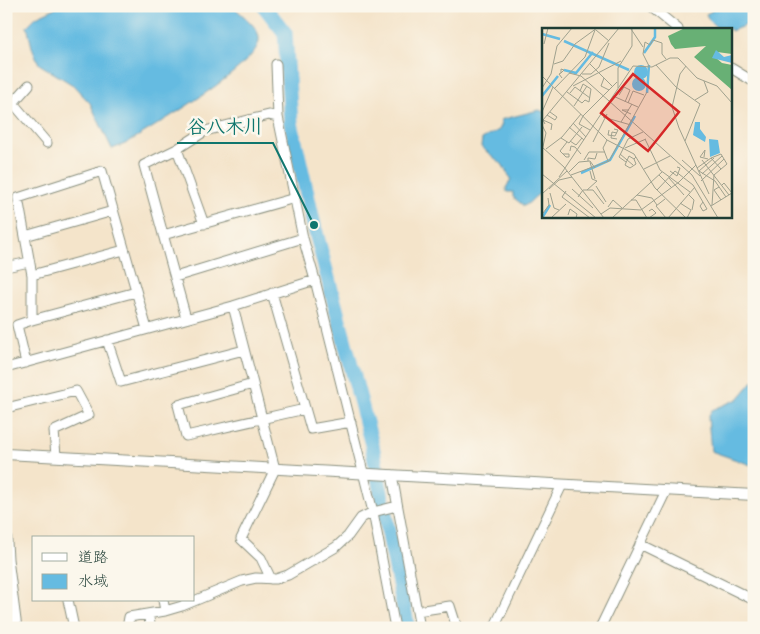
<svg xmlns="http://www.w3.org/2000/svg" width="760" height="634" viewBox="0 0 760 634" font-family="'Shantell Sans','Klee One',sans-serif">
<rect width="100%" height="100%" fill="#fbf7ec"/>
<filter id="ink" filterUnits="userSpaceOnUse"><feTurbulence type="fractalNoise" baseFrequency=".02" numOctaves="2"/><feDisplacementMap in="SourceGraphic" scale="10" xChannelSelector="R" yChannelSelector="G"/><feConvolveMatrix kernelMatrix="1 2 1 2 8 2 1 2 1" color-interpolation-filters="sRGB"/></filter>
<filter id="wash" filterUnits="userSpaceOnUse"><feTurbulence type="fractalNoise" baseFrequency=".0096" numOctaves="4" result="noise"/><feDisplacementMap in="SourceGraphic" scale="20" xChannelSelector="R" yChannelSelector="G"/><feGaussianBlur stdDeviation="1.12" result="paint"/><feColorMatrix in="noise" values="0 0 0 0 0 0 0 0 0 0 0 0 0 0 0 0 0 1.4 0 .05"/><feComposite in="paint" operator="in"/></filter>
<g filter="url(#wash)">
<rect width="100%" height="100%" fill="#f4e4ca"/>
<path fill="#65bbe1" stroke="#427c8a" d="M60,6H233C241,15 259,26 259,39C261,65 148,130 125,144L112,149L90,103L73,85L39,64L32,47L27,26L36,17Z
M711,6H754V22L731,31V29H718L709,20L706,14L712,11Z
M539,110L544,112V192C535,194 532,202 524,206L513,197V192H507L506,188L511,179L502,164L481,147L482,139L499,130L502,124L500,120Z
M754,380V466L711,451L708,417L712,410L738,399Z"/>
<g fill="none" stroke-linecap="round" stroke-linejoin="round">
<path stroke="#65bbe1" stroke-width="15" d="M264,6L285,33L291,123L314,225L372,445L387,525L408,628"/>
</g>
</g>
<g filter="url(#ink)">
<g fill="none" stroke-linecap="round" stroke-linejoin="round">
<g stroke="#8a907f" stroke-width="11">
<path id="minor" d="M650,6L678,29
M276,64L278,117L303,238L315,280L373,512L395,628
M731,68L754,82
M13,103L29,85
M6,110L13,103L47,143
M177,149L204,224
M163,235L295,198
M25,236L113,211
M6,267L29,262
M32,275L124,250
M175,277L303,238
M272,293L311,429L351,422
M233,306L275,469L241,539L261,558L271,579
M186,318L144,165L177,149L205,131L269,115L278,117
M32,320V275L18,198L102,171L147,329
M107,340L121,382L244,350
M26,363L17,325L32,320L136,292
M6,368L233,306L315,280
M253,384L178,405L186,436L305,409
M6,408L76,391L89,415L54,431L56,456
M392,475L420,628
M6,525L8,559L17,628
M640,544L754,600
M68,600L74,628
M163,600L165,611
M417,611L450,606L457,628
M148,614L151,628
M127,628L129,617L165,611L182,606L242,581L256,578L276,579L288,575L336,547L348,536L361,518L373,512L397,506
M494,628L562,485
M600,628L666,491"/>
</g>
<g stroke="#8a907f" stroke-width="12">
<path id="tertiary" d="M6,454L754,495"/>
</g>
<use href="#minor" stroke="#fff" stroke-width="9"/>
<use href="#tertiary" stroke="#fff" stroke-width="10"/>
</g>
</g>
<g transform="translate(542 28)">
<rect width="190" height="190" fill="#f4e4ca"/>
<path d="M143,0H190V26L175,24L173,29L180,35L190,37V62L152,29L164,18L133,21L129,16L126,8Z" fill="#68b075"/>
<path d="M174,22L182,29L190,27V35L170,30ZM92 44a7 7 0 1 1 14 0a7 7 0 1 1-14 0ZM90 56a7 7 0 1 1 14 0a7 7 0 1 1-14 0ZM153,94H158V101L164,109L163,114L151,107ZM167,111L176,112L178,125L168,129Z" fill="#65bbe1"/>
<path fill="none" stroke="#65bbe1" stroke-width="2.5" d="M0,6L18,11M22,13L87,42M102,25L113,9V0M22,42L34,45L51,24M105,65L107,37M0,68L16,48M39,145L68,132L93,88M0,190L8,177"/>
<path fill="none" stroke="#9fa18e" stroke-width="1" d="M89,1L101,19M54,2L67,13M2,16L6,0M12,36L21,33L33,16L55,0M48,36L70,58M114,37L134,59L158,76L143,113M107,38L101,26L103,14L108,17L111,12L120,15V26L124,31M144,38L138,46L130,79L137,100L167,166M19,45V41L22,42L19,45L17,46L20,50M27,45L39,48L150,147L176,190M40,46H49L57,39L67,15M0,48L65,112L92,126L113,160L144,190M62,50L59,58L67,62M31,58L79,33M0,60L9,46L15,18L30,0M76,60V40L90,18V0M12,61L43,29L53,2M25,64L40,75L43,72L47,74L49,61L41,56L38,63M28,65L33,59L48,70M77,67L82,59L88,62L83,74M71,68L96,79M153,72L166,64L162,53M86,75L91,63L102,67M32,78L45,58M87,82H80L89,86M0,84L11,59M5,87L13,92L15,89L8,84M41,88L75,54M41,88L37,96L48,102M61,89L89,97M1,92L10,96L9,102M79,94L90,76M31,95L44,109M3,96L1,92L77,0M0,97L4,105L0,123M27,99L42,112M67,102L66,107L73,108L76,102L72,101M75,105L70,104L69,110L75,111M19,110L27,115L40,99M103,111L118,142L148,164M65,112L61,120L66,133M28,113L34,117L40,110M51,114L65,86M0,119L22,139L62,190M83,120L104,111M4,121L20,109L39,86M28,123L29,118L33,119L39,126M21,126H27V129H24L18,123L25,114M78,126L91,137M162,129L163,122L158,129L166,131M169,130L179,126L185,136L172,147L170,177M92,131L87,128L83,137L88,140L94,136L92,131L94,129M42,132L47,124H63M140,132L158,148M160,132L187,167M46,133V130L53,131L55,125M48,134L53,151M84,134L77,129L86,111L101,104M155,140L169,130L179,141M102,141L128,128M128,143L135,148L138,140L135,139M157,143L173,153L184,169M157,143L172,130M27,144L37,134L48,133L53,140M0,146L54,190M160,146L180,128M29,147L67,133L105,64M117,147L130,160M17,149L91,38L110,39L128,30H136L155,50L175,58L190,75M127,150L142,167M159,153L182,131M180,157L182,155L190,165M54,158L64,174M177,159L172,162L179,172M7,161L17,152L30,149M30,161L51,180M45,162L55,153L50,151L48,143M51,162L62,176M115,162L133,143L151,157L165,181L161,183L158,178L161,174M24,163L20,169L48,190M8,165L12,180L17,182M0,166L25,143M146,166L152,172L150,182M95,167L110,170L115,177M36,169L41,162H51M123,171L114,178L124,190M89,172H94L105,190M138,175L149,182L145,190M169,178L190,165M66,179L71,172L80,180M99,182L137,154L154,137M1,185L7,177L6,170M59,186L68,180L99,182M26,187L28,181L35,186L34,190M9,190L24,176M70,190L120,144M107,190L114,185L110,181L107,183M126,190L153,159"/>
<path fill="#d62828" fill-opacity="0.15" stroke="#d62828" stroke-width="2.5" d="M91,46L137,84L106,123L59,85Z"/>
<rect width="190" height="190" fill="none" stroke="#1f3d34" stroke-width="2.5"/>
</g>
<path fill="none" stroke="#0f766e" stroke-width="2" d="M314 225L273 143H177"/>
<circle fill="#0f766e" stroke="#fbf7ec" stroke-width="2" cx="314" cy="225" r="5"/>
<g font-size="19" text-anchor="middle" font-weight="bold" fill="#0f766e" stroke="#fbf7ec" stroke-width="5" stroke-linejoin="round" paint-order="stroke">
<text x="225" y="133">谷八木川</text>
</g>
<rect width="760" height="634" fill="none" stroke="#fbf7ec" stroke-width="25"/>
<rect x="32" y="536" width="162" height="65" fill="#fbf7ec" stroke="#a3ada2"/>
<rect x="42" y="553" width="25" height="8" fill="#ffffff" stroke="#a3ada2"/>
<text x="78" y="562" font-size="15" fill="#1f3d34">道路</text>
<rect x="42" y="574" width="25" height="15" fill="#65bbe1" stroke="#a3ada2"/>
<text x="78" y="586" font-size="15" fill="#1f3d34">水域</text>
</svg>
